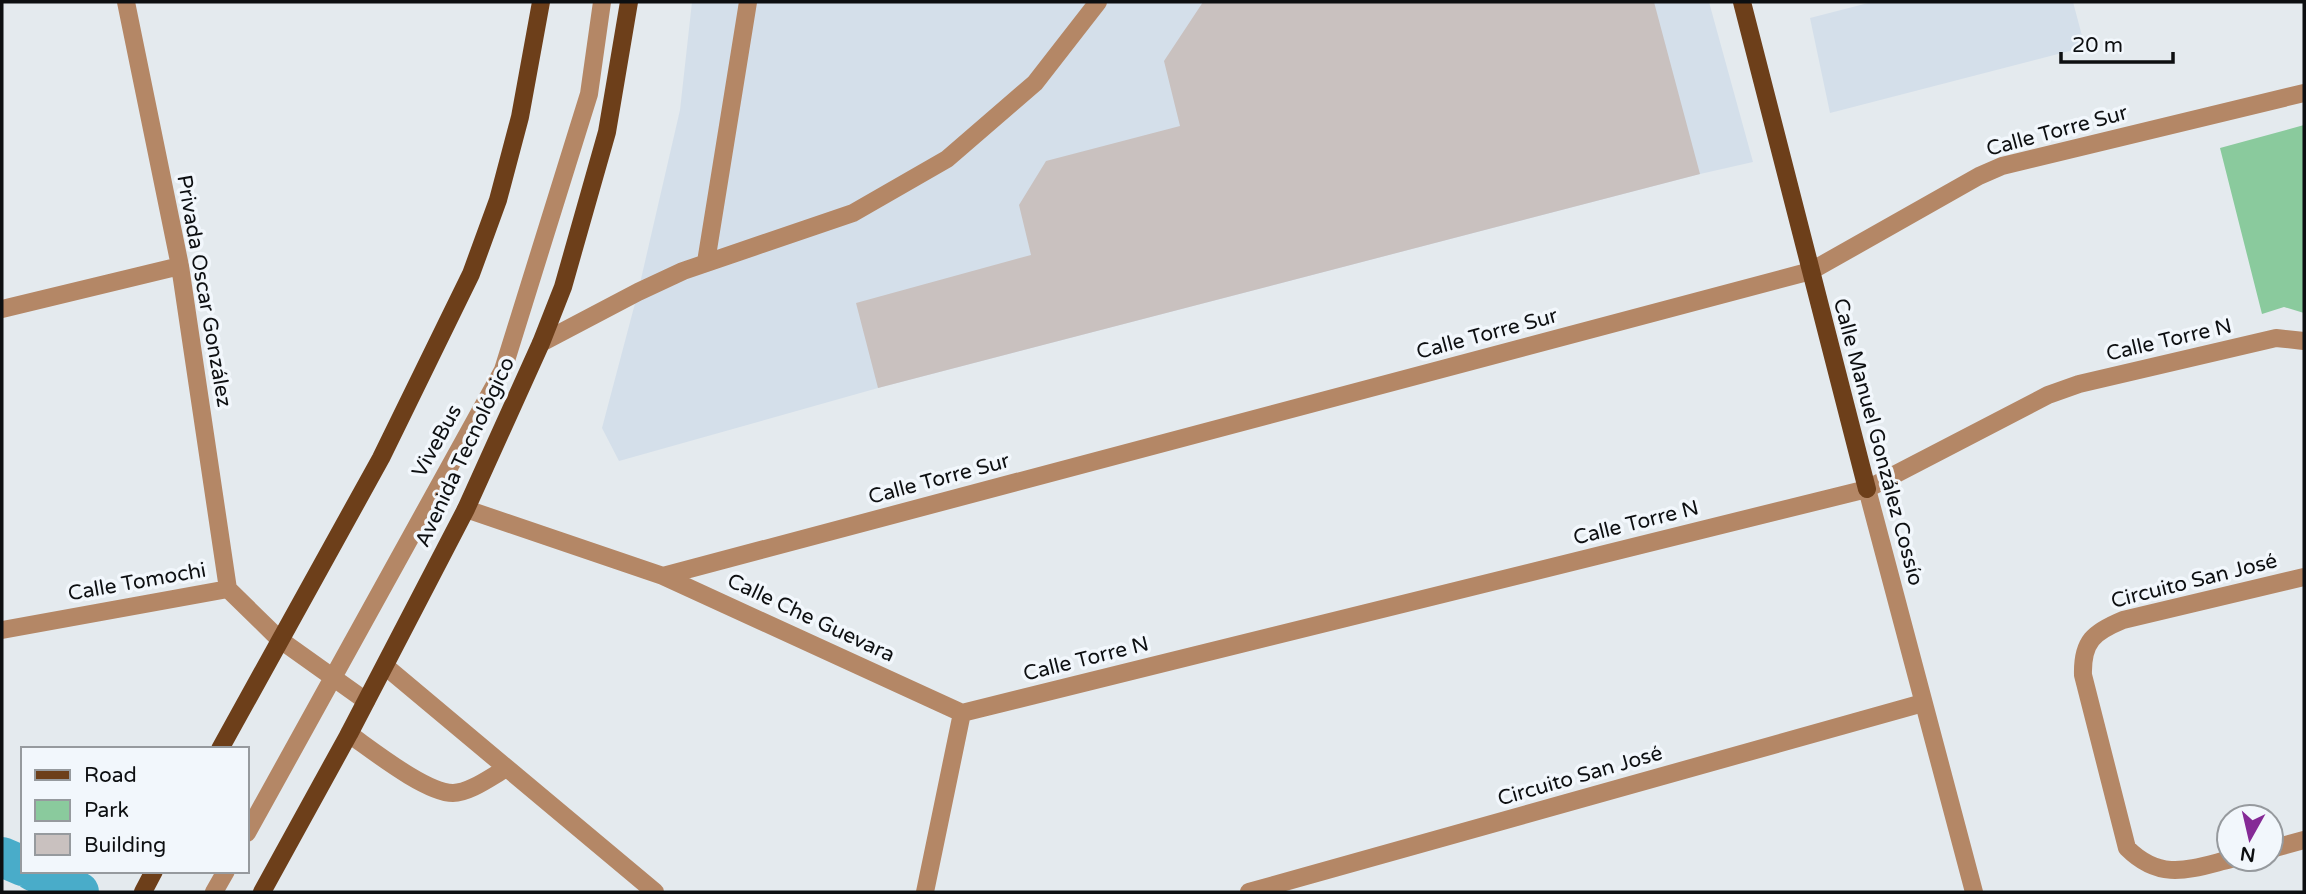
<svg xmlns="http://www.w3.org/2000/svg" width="2306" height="894" viewBox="0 0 2306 894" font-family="'Varela Round',sans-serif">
<rect width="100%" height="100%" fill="#e4eaee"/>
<path fill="#d4dfea" d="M692,2H1709L1753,162L1700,174L878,388L619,461L602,428L638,292L680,110Z
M1872,2H2073L2085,47L1830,113L1810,18Z"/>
<path fill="#8aca9d" d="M2304,125V313L2284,307L2262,314L2220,148Z"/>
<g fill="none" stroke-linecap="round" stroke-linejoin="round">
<path stroke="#49acc9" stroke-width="40" d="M2,857L23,866
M33,871L79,892"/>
</g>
<path fill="#c9c1bf" d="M1203,2H1654L1700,174L878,388L856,303L1031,255L1019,205L1046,161L1180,126L1164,61Z"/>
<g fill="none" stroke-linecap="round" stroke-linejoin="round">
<path stroke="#b48766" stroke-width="18" d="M126,2L180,266L228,589
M706,262L748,2
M2,309L180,266
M541,343L638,292L683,271L853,213L947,159L1035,83L1098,2
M1867,489L1974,892
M466,509L663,576L962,713
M663,576L1811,271L1979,176L2002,166L2304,93
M2,630L228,589L279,639L366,701
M385,666L655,892
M962,713L1867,489L2048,395L2079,384L2276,338L2304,341
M349,734C372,750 426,793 453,793C470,793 492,776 507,768
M247,833L503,370L589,94L602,2
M2271,849L2304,840
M2231,859C2190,869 2161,882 2127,848L2083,675C2082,641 2094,632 2123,620L2304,577
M214,892L226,871
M925,892L962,713
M1249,892L1923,703"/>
<path stroke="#6d3f1a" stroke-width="18" d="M1742,2L1867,489
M220,749L381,458L471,274L498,200L520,117L541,2
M143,892L154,871
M262,892L349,734L466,509L541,343L563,287L607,132L629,2"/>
</g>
<g text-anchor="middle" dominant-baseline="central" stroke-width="7" stroke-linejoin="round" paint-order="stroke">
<g font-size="21" fill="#0d0f11" stroke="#f2f7fc">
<text transform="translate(2057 131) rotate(-15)">Calle Torre Sur</text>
<text transform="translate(204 291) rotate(80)">Privada Oscar González</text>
<text transform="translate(1487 334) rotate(-15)">Calle Torre Sur</text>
<text transform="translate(2169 340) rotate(-13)">Calle Torre N</text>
<text transform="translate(437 441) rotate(-61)">ViveBus</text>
<text transform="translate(1878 442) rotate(75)">Calle Manuel González Cossío</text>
<text transform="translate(465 452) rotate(-65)">Avenida Tecnológico</text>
<text transform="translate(939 479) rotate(-15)">Calle Torre Sur</text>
<text transform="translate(1636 523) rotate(-14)">Calle Torre N</text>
<text transform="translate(2194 581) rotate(-14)">Circuito San José</text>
<text transform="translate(137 582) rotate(-10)">Calle Tomochi</text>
<text transform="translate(811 618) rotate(25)">Calle Che Guevara</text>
<text transform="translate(1086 659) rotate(-14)">Calle Torre N</text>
<text transform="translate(1580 776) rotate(-16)">Circuito San José</text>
</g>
</g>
<rect width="2306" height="894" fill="none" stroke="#0d0f11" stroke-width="7"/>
<rect x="21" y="747" width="228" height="126" fill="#f2f7fc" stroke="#969a9e" stroke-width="2"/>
<rect x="35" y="770" width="35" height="10" fill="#6d3f1a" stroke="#969a9e" stroke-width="2"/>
<text x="84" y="782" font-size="21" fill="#0d0f11">Road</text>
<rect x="35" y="800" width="35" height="21" fill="#8aca9d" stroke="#969a9e" stroke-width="2"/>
<text x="84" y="817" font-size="21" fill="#0d0f11">Park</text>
<rect x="35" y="834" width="35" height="21" fill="#c9c1bf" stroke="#969a9e" stroke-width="2"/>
<text x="84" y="852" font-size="21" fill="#0d0f11">Building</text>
<g transform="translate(2250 838) rotate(188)"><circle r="33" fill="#f2f7fc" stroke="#969a9e" stroke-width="2"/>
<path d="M0-5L12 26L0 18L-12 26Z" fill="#852a96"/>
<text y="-10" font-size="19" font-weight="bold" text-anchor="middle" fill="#0d0f11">N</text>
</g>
<path d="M2061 52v10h112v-10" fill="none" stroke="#0d0f11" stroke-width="3.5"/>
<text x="2072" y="52" font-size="21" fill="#0d0f11" stroke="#f2f7fc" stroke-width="5" paint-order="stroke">20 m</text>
</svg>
